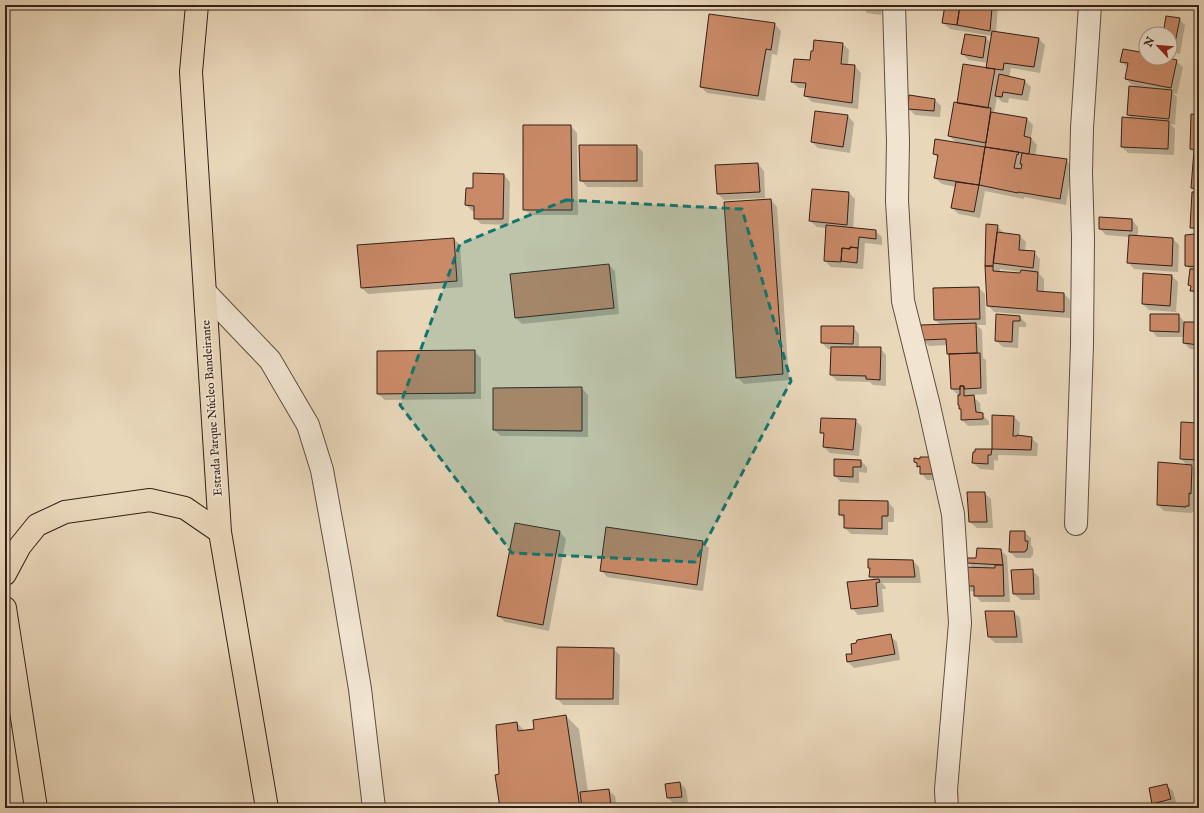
<svg xmlns="http://www.w3.org/2000/svg" width="1204" height="813" viewBox="0 0 1204 813" font-family="'IM FELL English',serif">
<rect width="100%" height="100%" fill="#e9d7ba"/>
<filter id="stains"><feTurbulence type="fractalNoise" baseFrequency=".005" numOctaves="4"/><feColorMatrix values="0 0 0 0 .2 0 0 0 0 .09 0 0 0 0 .02 0 0 0 .5 -.17"/></filter>
<radialGradient id="worn" r=".72"><stop offset=".6" stop-color="#630" stop-opacity="0"/><stop offset="1" stop-color="#630" stop-opacity=".3"/></radialGradient>
<path fill="#0003" fill-rule="evenodd" d="M861,5H883L881,15L867,13Z
M946,5H998L996,33L1039,39L1045,45L1040,73L1011,68L1009,78L1025,81L1031,87L1028,101L1009,98L1008,103L1002,102L997,97L994,113L1027,119L1033,125L1031,138L1037,145L1035,156L1066,160L1072,167L1066,205L1024,197V199L985,191L980,218L959,214L952,208L956,187L942,184L935,178L939,159L934,154L957,143L949,136L958,104L987,69L988,63L969,60L962,54L986,38L991,43L992,36L950,29L943,23Z
M1045,5H1070L1069,8Z
M1150,5H1173L1172,11L1153,7Z
M1179,19L1185,25L1180,54L1170,52V34H1164Z
M775,24L781,31L777,55L772,54L765,101L707,93L701,87Z
M843,44L849,50L848,65L855,66L861,73L858,109L812,102L805,95L806,88H799L792,82L811,61Z
M1146,55V58H1163L1176,61L1183,67L1177,94L1173,93L1177,97L1175,125L1171,124L1175,129L1174,155L1128,153L1122,147L1132,119L1128,114L1139,87L1132,85L1126,79L1128,68L1121,61Z
M935,100L941,106L940,117L915,115L909,109Z
M816,112L848,116L854,123L850,153L818,148L812,142Z
M1199,116V234L1191,227L1198,193L1193,188L1195,153L1191,149Z
M571,126L577,133L578,215H531L524,209Z
M637,146L643,152V187H587L581,180Z
M758,164L764,171L765,198L724,200L718,194L716,166Z
M504,175L510,182L509,225L481,224L475,218V211H472L466,205L474,189Z
M813,190L849,193L855,199L853,229L875,231L882,237V245L865,243L863,269L831,267L825,261L827,228L817,227L810,221Z
M771,200L777,207L789,380L744,384L737,377Z
M1132,220L1138,227V237L1173,239L1179,245L1178,272L1134,269L1128,262L1130,237L1106,235L1100,229Z
M997,226L1004,233V234L1020,236L1026,242L1025,252H1034L1040,259L1039,274L1044,279V292L1064,294L1070,300V318L994,312L988,305ZM1000,269L1021,272V275L1000,273Z
M1199,236V297L1191,291L1192,287L1189,285L1191,270L1186,265Z
M454,239L460,245L463,287L368,294L362,288Z
M609,265L615,271L619,314L522,324L516,318Z
M1171,275L1178,282L1176,312L1149,310L1143,304Z
M979,288L985,294L986,325H977L982,330L983,358L986,360L987,394L972,395L980,403L981,414L989,421V425L968,426L962,420V410L959,405L958,395L952,389L950,356L948,354V345L929,346L923,340L941,325L935,320Z
M997,315L1020,317L1026,323V327H1019L1018,348L1003,347L996,341Z
M1179,315L1185,323H1199V350L1190,349L1184,343V337H1157L1151,330Z
M853,327L859,334V348H880L886,355V386L873,385L870,382L837,381L831,375L832,349H828L822,343Z
M474,351L481,358V399L385,400L378,394Z
M582,388L588,395V437L501,436L494,430V389Z
M993,416L1014,417L1020,423L1019,436L1031,438L1038,444L1037,456L998,455V461L994,460V470L980,469L973,463L976,450H993Z
M855,420L862,427L859,456L830,453L824,447L825,436L821,432Z
M1199,424V466L1191,465L1198,472L1197,499H1195V512H1192V513L1164,511L1158,505L1188,466L1181,459Z
M915,459L949,480H927L921,473V469L915,462Z
M861,461L867,467V473L859,472V483L841,482L835,476Z
M984,493L991,499L993,528H977L970,522Z
M840,501L888,502L894,509V522H888V535L851,534L845,528V520L840,514Z
M560,532L566,539L549,631L505,622L498,616Z
M1024,532L1031,538V545L1033,548V556L1032,555L1031,558H1016L1010,552Z
M702,542L709,548L703,591L607,577L601,570Z
M1000,550L1007,556L1010,602H981L975,595V592L968,591L962,585L973,568L968,563V558L977,559Z
M913,561L919,567L921,583H882L885,586L886,589H882L884,612L858,615L852,608L874,580L870,576L871,569L869,568Z
M1032,570L1039,577L1040,600H1021L1014,594Z
M1014,612L1020,618L1023,643H995L989,637Z
M890,636L897,642L900,660L854,668L848,662L853,655Z
M613,649L620,655L619,705H563L557,698Z
M566,716L579,729L588,792L608,790L615,796L617,808H501L500,775L517,723L525,731L536,730Z
M680,783L686,789L688,803L674,804L668,798L666,785Z
M1166,785L1173,791L1177,805L1165,808H1158L1153,803Z"/>
<path fill="#ca8a68" stroke="#342018" d="M860,5H876L875,9L860,7Z
M945,5H960L957,25L942,23Z
M960,5H991V8H992L990,31L957,25Z
M709,14L775,23L771,50L766,49L758,96L700,87Z
M1166,16L1180,18L1174,48L1170,47V34H1163Z
M992,31L1039,38L1034,67L1004,63L1003,70L986,68Z
M965,34L986,37L983,58L961,54Z
M814,40L843,43L841,64L855,65L852,103L804,96L806,83L791,82L794,59L810,60L811,51H813Z
M1123,49L1146,53V58H1168L1177,60L1171,88L1125,79L1128,63L1120,62Z
M963,64L995,69L988,108L957,103Z
M999,74L1025,80L1022,95L1003,92L1002,97L995,96Z
M1129,86L1172,90L1169,119L1127,115Z
M909,95L935,99L934,111L908,109Z
M954,102L991,108L986,143L948,136Z
M815,111L848,115L843,147L811,142Z
M991,112L1027,118L1024,136L1031,138L1029,154L985,147Z
M1191,114L1199,115V150L1190,149Z
M1122,117L1169,121L1168,149L1121,147Z
M523,125H571L572,210H523Z
M935,139L985,147L979,185L934,178L938,155L933,154Z
M579,145H637V181H580Z
M985,147L1019,152L1018,155L1017,154L1014,168L1021,169L1022,164H1020L1022,153L1067,159L1060,199L1018,192V193L979,185Z
M1194,150H1199V189L1191,188Z
M758,163L760,192L717,194L715,165Z
M473,173L504,174L503,219H474V206L465,205L466,188H473Z
M956,182L979,185L974,212L951,208Z
M812,189L849,192L847,225L809,221Z
M1192,192H1199V228H1190Z
M771,199L783,374L736,378L724,202Z
M1099,217L1132,219V231L1099,229Z
M986,224L998,225L993,266H985Z
M826,225L876,230V239L859,237L858,248L850,247V249L842,248L841,262L824,261Z
M997,232L1020,235L1019,250L1035,251L1033,268L993,263Z
M1195,234L1199,235V267L1185,266V235Z
M1129,235L1173,238L1172,266L1127,263Z
M454,238L457,281L361,288L357,245Z
M850,247L858,248L857,263L841,261L842,248L850,249Z
M609,264L614,308L515,318L510,274Z
M985,266H993V271L1020,273L1021,270L1038,272L1037,291L1064,293V312L987,306Z
M1190,269H1199V291H1190L1191,286L1188,285Z
M1143,273L1172,275L1170,306L1142,304Z
M979,287L980,319L934,320L933,288Z
M996,314L1020,316V321H1013L1012,342L995,341Z
M1150,314H1179V332L1150,331Z
M1184,322H1199V345L1183,343Z
M976,323L977,353L947,354L946,339L922,340L921,325Z
M821,326H854L853,344L821,343Z
M831,347H881L880,380L866,379V376L830,375Z
M475,350V393L377,394V351Z
M980,353L981,388L964,389V386H960V389H951L949,354Z
M960,386H964V396L974,395L976,412L983,413V419L961,420V409H959V405H958V395H960Z
M582,387V431L493,430V388Z
M992,415L1014,416L1013,436H1017V435L1032,437L1031,450L992,449Z
M821,418L856,419L853,450L823,447L824,433H820Z
M1181,422L1199,423V460L1180,459Z
M975,449H992L991,455H988V464L972,463L973,452H975Z
M920,457H942L933,474H920V466L917,467V463L914,462V458L920,459Z
M834,459L861,460V467H853V477L834,476Z
M1158,462L1192,465L1191,494L1189,493V506H1186V507L1157,505Z
M967,492H985L987,522H969Z
M839,500L888,501V516H882V529L844,528V515H839Z
M515,523L560,531L543,625L497,616Z
M606,527L703,541L697,585L600,571Z
M1010,531H1025V541H1028L1027,550H1026L1025,552H1009Z
M977,548L1001,549L1003,565L967,563V558H976Z
M868,559L913,560L915,577H869L870,568H868Z
M995,565H1003L1004,596H974V586H961V567L995,568Z
M1033,569L1034,594H1013L1011,570Z
M879,579L880,582L876,583L878,606L851,609L847,582Z
M985,611H1014L1017,637H988Z
M891,634L895,654L847,662L846,654H852L851,644L856,643L857,640Z
M557,647L614,648L613,699H556Z
M566,715L580,808H500L495,775L499,774L496,725L517,722L518,731L534,729L533,720Z
M680,782L682,797L667,798L665,784Z
M1167,784L1171,799L1152,804L1149,788Z
M609,789L611,806L582,808L580,792Z
M901,803L902,808H886V806Z"/>
<g fill="none" stroke-linecap="round" stroke-linejoin="round">
<g stroke="#614e40" stroke-width="24">
<path id="minor" d="M894,5L898,141L897,201L903,301L929,406L953,514L960,623L946,790L947,808
M205,292L270,360L308,425L322,470L340,569L360,689L374,808
M1076,524L1082,345L1083,238L1081,173L1082,128L1090,5"/>
</g>
<g stroke="#342018" stroke-width="24">
<path id="highway" d="M197,5L191,72L220,532L267,808
M5,574L20,546L37,525L65,512L150,500L185,508L220,532
M5,608L36,808"/>
</g>
<use href="#minor" stroke="#f1e5d2" stroke-width="22"/>
<use href="#highway" stroke="#e9d7ba" stroke-width="22"/>
</g>
<path fill="#0f766e" fill-opacity="0.2" stroke="#0f766e" stroke-width="3" stroke-dasharray="8 5" stroke-linejoin="round" d="M566,200L742,209L791,381L695,562L512,553L400,405L460,244Z"/>
<g text-anchor="middle" dominant-baseline="central" stroke-width="3" stroke-linejoin="round" paint-order="stroke">
<g font-size="12" fill="#342018" stroke="#f1e5d2">
<text transform="translate(212 408) rotate(-94)">Estrada Parque Núcleo Bandeirante</text>
</g>
</g>
<rect width="1204" height="813" fill="none" stroke="#e9d7ba" stroke-width="20"/>
<rect x="6" y="6" width="1192" height="801" fill="none" stroke="#342018" stroke-width="2"/>
<rect x="10" y="10" width="1184" height="793" fill="none" stroke="#342018"/>
<g transform="translate(1158 46) rotate(296)"><circle r="19" fill="#f1e5d2" stroke="#a59688"/>
<path d="M0-3L7 15L0 10L-7 15Z" fill="#8f2418"/>
<text y="-6" font-size="11" font-weight="bold" text-anchor="middle" fill="#342018">N</text>
</g>
<rect width="100%" height="100%" filter="url(#stains)"/>
<rect width="100%" height="100%" fill="url(#worn)"/>
</svg>
